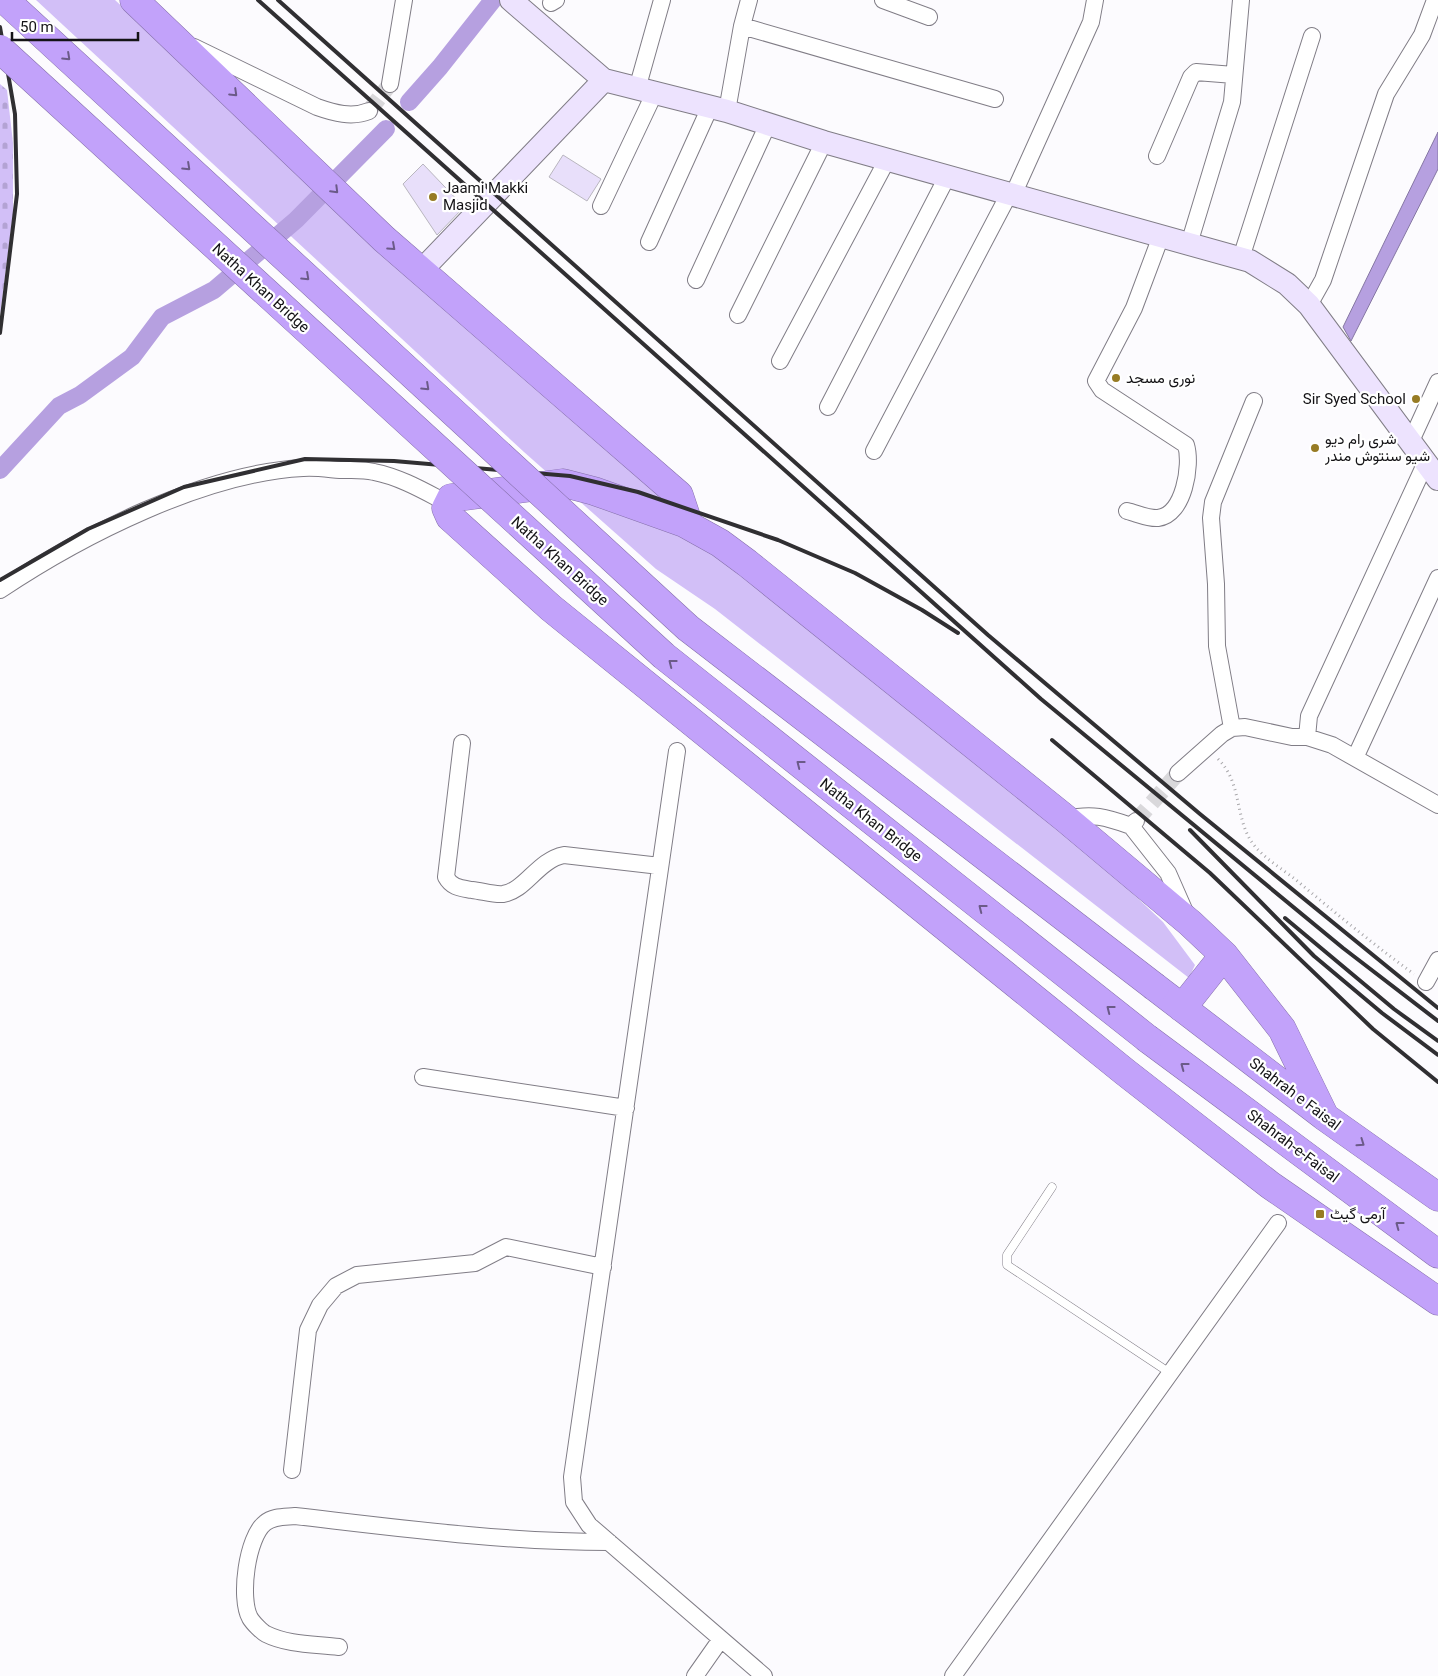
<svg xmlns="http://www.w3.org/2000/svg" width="1438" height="1676" viewBox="0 0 1438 1676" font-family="Roboto,Vazirmatn,sans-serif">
<defs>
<pattern id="cemetery-stones" width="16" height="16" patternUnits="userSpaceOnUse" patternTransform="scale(1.25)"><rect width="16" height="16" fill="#d2bff7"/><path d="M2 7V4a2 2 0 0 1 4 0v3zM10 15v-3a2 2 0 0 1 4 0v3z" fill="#b3a3d3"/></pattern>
</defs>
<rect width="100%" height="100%" fill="#fcfbfe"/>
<path fill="#d2bff7" d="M36,0H115L334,205L1096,859L1163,922L1195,965L1189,978L715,609L656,569L524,452Z"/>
<path fill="url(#cemetery-stones)" d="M0,84L7,90L13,143V214L0,315Z"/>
<path fill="#b6a0e0" stroke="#8576a3" d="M1438,132V169L1351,341L1343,327Z"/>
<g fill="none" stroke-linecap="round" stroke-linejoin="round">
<path stroke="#b6a0e0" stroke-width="18" d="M409,102L440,67L493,0
M0,470L59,406L80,395L132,357L162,317L214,290L296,220L386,129"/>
</g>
<path fill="#e8dffa" stroke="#b9b6bf" d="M563,155L601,179L587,201L549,177Z
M423,164L464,207L437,235L403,184Z"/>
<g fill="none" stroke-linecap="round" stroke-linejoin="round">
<path stroke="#d9d8db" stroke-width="16" stroke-dasharray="16 8" stroke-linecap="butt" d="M369,111L390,84
M1136,821L1178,773"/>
<g stroke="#807d86" stroke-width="9">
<path id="lane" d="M1052,1187L1007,1255V1265L1170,1373"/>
</g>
<g stroke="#807d86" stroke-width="18">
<path id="street" d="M883,0L929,17
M551,3L556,0
M742,26L995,99
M194,47L317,107C334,113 352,118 369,111
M390,84L404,0
M637,89L662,0
M727,111L742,26L749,0
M1157,156L1191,77L1196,72L1234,75
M1013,195L1091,22L1095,0
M601,206L655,92
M649,242L710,107
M1189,244L1232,102L1241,0
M1241,258L1312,36
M696,280L768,124
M1309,305L1323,280L1386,94L1422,35L1435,0
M738,315L824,142
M780,361L887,160
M828,407L947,177
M1411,441L1438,382
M874,451L1009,194
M1127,511C1136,513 1149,519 1158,518C1184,515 1192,465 1186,445L1102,390L1096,381L1134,308L1161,236
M0,590C81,536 204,473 303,468C315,467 328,469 340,470C351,470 364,469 374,472C400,477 424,491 447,503
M1232,728L1217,646L1216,584L1211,518L1213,502L1254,401
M1307,737L1309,716L1426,462
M462,743L446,877C452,888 461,888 472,890C482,891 494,895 503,894C525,891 538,860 564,855L660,866
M677,751L572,1477L574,1502L589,1525L764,1676
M1355,758L1438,578
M1178,773L1222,734L1232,728L1245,727L1292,737H1307L1332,745L1438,805
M1066,819C1092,813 1106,817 1131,826L1136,821
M1131,826L1168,873L1186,914
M1426,982L1438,960
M423,1077L626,1108
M292,1470L308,1330L320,1305L336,1286L357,1275L475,1263L506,1247L603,1267
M339,1647C315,1644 288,1645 266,1634C262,1632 253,1623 250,1618C239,1598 247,1537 265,1523C273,1516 285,1517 295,1516C399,1528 503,1542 609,1542
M695,1676L721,1639
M953,1676L1278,1223"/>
</g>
<g stroke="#807d86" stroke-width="24">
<path id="secondary" d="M511,0L604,80L727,111L824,142L1250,261L1287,284L1309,305L1438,479
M420,272L604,80"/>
</g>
<g stroke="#8570aa" stroke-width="29">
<path id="highway" d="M134,0L384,239L679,495L686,516L684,523L720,543L747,563L1066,819L1190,923L1224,955L1282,1029L1325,1117
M684,523L594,491L563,483L451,498L446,508L450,517L551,608L1125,1072L1270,1185L1438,1301
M1155,987L1325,1117L1438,1197
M1182,1008L1224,955
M1148,1039L1438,1254"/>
</g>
<path stroke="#a8a7aa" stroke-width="3" stroke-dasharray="1 4" stroke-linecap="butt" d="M1218,759C1243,783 1234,820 1254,845C1264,858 1282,869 1295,879C1334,912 1373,944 1414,974"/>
<use href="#lane" stroke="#fff" stroke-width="8"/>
<use href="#street" stroke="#fff" stroke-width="16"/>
<use href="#secondary" stroke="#ede3fe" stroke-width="22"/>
<use href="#highway" stroke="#c2a2fa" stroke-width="28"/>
<path stroke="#302f32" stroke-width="4" d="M258,0L1041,699L1343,948L1438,1021
M278,0L988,635L1200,814L1438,1008
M0,27L15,114L17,194L0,333
M0,580L88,529L184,487L305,459L394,461L570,476L638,492L778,540L855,573L922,610L958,633
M1052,740L1210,873L1373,1029L1438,1082
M1190,830L1314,956L1382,1013L1438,1055
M1285,918L1394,1009L1438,1041"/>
<g stroke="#8570aa" stroke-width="29" stroke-linecap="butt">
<path id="highway-bridge" d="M5,0L688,628L1155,987
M0,49L664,656L1148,1039"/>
</g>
<use href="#highway-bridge" stroke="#c2a2fa" stroke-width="28"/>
</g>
<defs><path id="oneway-chevron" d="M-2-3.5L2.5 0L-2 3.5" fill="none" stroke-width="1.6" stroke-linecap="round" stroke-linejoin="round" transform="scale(1.25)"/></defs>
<g stroke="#6b5a88">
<use href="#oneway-chevron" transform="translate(67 57) rotate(43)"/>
<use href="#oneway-chevron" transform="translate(234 93) rotate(44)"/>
<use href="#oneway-chevron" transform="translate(187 167) rotate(43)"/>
<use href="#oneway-chevron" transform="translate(335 190) rotate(45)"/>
<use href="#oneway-chevron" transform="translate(392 247) rotate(42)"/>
<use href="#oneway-chevron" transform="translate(306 277) rotate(43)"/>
<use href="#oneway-chevron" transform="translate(426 387) rotate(43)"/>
<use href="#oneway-chevron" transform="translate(672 663) rotate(-142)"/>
<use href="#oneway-chevron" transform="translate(800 764) rotate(-142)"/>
<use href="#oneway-chevron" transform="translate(982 908) rotate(-142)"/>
<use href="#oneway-chevron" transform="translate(1110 1009) rotate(-142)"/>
<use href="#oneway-chevron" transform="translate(1184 1066) rotate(-143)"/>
<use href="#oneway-chevron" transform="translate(1361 1143) rotate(35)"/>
<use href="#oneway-chevron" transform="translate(1399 1225) rotate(-143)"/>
</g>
<g fill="#977b24" stroke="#fff" stroke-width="2">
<circle cx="433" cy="197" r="5"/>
<circle cx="1116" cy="378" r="5"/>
<circle cx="1416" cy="399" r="5"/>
<circle cx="1315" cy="448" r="5"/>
<rect x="1315" y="1209" width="10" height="10" rx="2.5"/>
</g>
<g text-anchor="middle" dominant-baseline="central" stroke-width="4.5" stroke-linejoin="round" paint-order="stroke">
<g font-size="15" fill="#141316" stroke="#fff" text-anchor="start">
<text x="443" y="188">Jaami Makki<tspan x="443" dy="17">Masjid</tspan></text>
<text x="1126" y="378">نوری مسجد</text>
<text x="1406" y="399" text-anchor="end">Sir Syed School</text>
<text x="1325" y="439">شری رام دیو<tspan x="1325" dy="17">شیو سنتوش مندر</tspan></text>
<text x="1330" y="1214">آرمی گیٹ</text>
</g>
<g font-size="15" fill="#141316" stroke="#fff">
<text transform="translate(261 288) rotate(42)">Natha Khan Bridge</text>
<text transform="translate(560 561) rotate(42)">Natha Khan Bridge</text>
<text transform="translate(871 820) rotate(38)">Natha Khan Bridge</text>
<text transform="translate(1295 1094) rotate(37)">Shahrah e Faisal</text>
<text transform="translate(1293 1146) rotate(37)">Shahrah-e-Faisal</text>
</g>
</g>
<path d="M12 32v8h126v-8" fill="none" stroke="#141316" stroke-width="2.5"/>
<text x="20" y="32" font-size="15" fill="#141316" stroke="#ffffff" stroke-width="4" paint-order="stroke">50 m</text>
</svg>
